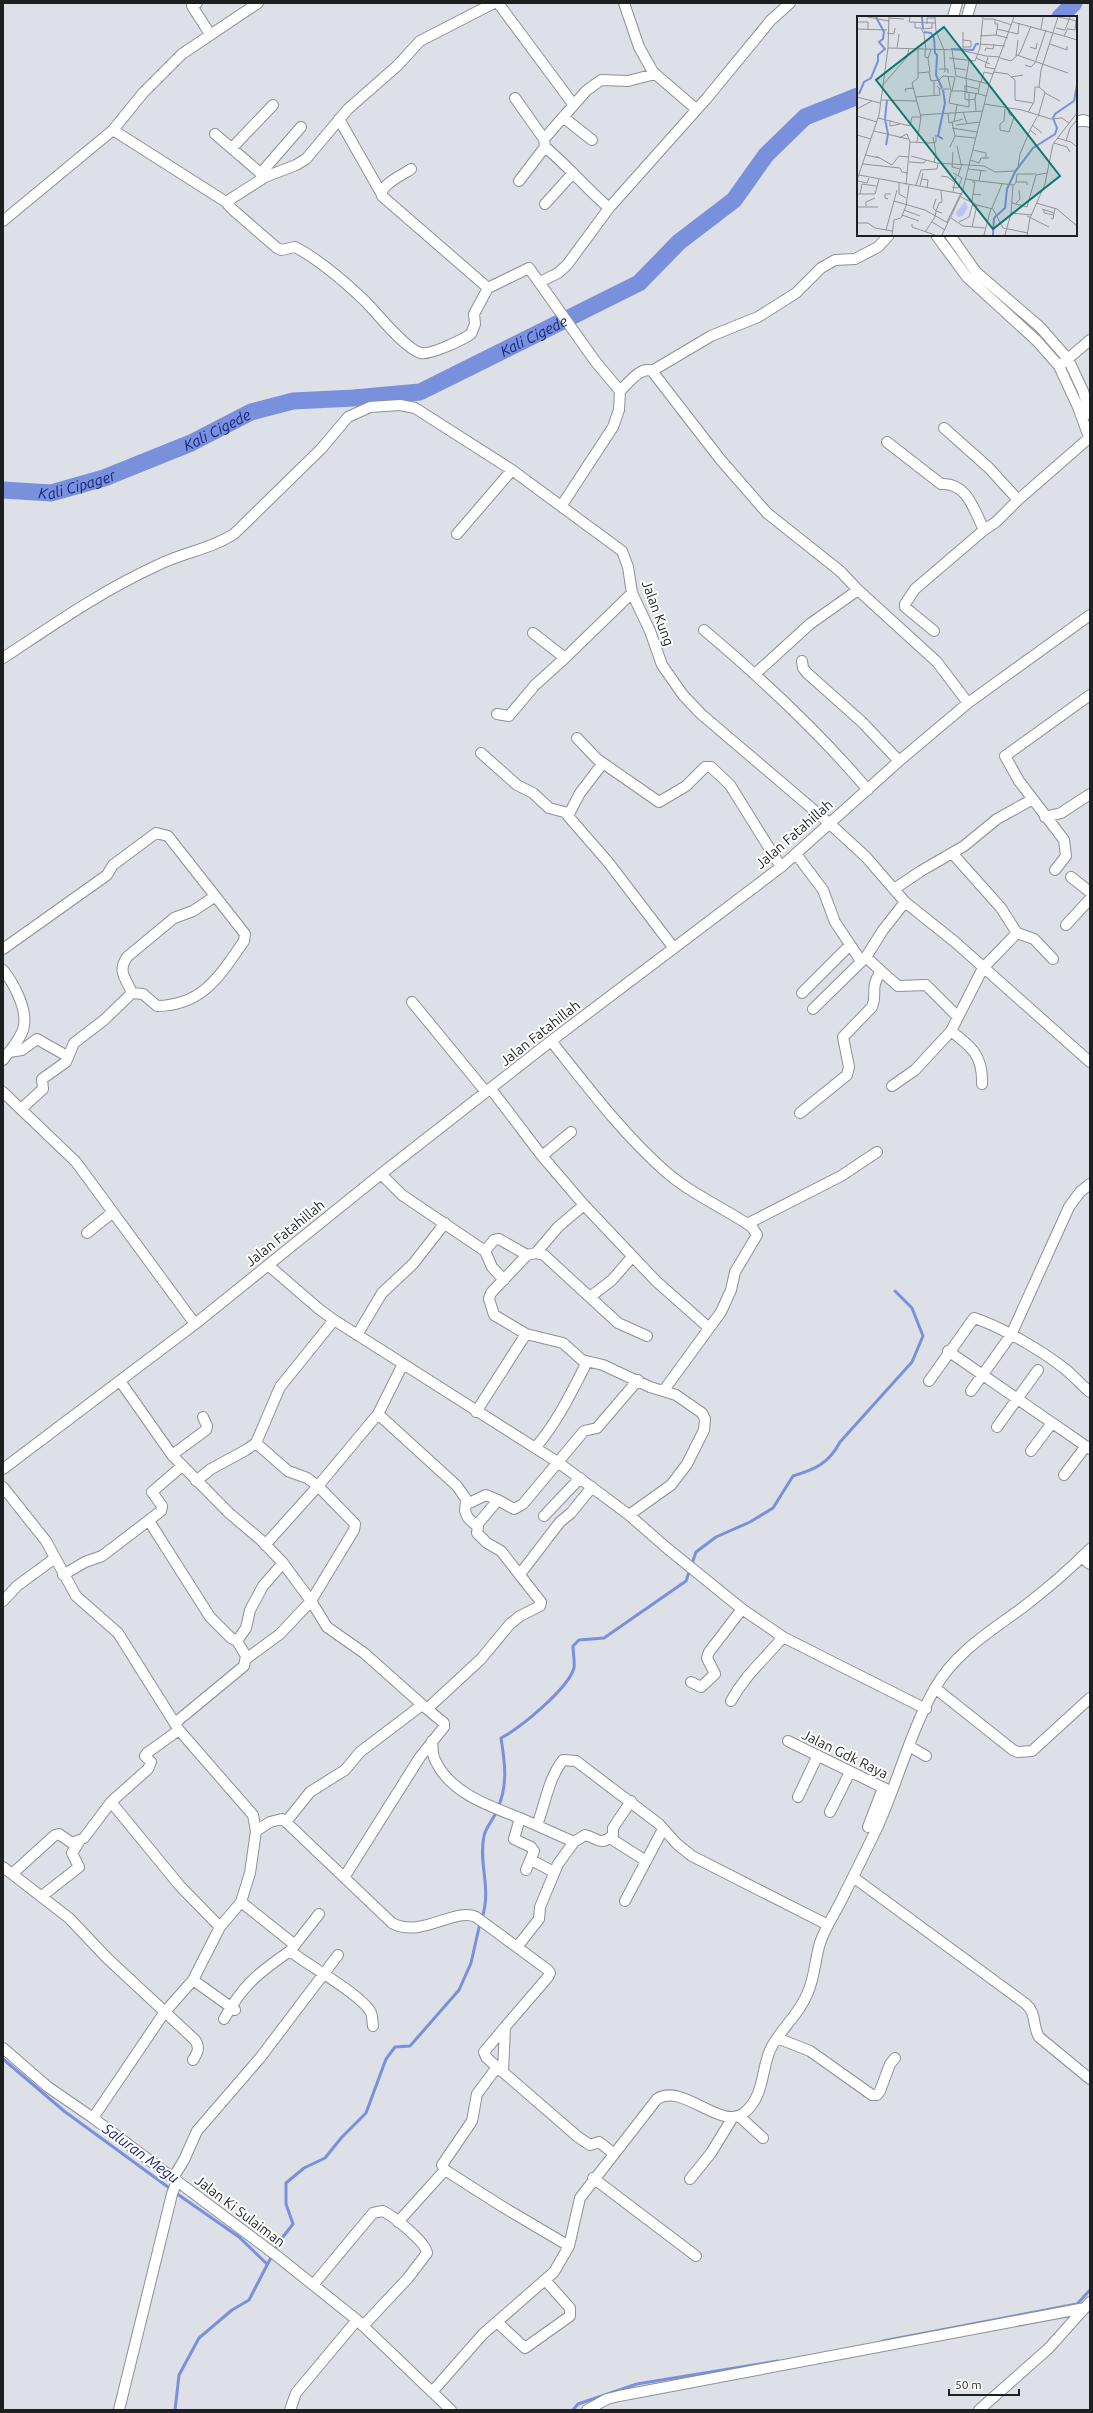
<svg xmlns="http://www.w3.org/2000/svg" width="1093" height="2413" viewBox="0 0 1093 2413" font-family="Ubuntu,sans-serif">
<rect width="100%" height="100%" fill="#dee0e7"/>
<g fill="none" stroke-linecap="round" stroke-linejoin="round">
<path stroke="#7991dc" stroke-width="3" d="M482,1918C492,1888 478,1864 484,1836C486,1826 495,1818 498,1808C508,1784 505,1763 501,1738C520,1728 568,1689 574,1668C575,1662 573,1653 573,1646L579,1640L604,1638L686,1581L696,1552L716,1537L750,1522L773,1508L793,1476C816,1469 829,1463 840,1442L912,1362L923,1336L912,1308L895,1291
M3,2059L64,2111L183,2198L239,2237L267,2264
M883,2341L1077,2304L1090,2290
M175,2410L179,2375L199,2338L232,2310L249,2300L279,2242L293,2224L286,2204V2183L304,2168L325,2158L342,2137L366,2113L386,2059L395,2047L410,2046L459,1990L471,1963L480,1923
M573,2410L578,2404L637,2384L778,2361"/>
<g stroke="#7991dc" stroke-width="17">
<path d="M1060,17L1074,3"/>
<path id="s1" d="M3,490L51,493L104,478L191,443L251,412L293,401L354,398L420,392L639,283L679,242L734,200L766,155L805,117L858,96"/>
</g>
<g stroke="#8d9095" stroke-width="12">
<path id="minor" d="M197,3L192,6L210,34
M498,3L573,104
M624,3L639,47L653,72L696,109
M953,17L957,3
M967,17L971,3
M515,98L544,139
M563,117L592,140
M339,119L381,193
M1076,122L1083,120L1090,122
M113,130L226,202L265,177L296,165L306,159L348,109L397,66L420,41L494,3
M215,134L265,177
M545,147C568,166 586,188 609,208
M232,148L273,105
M411,169C403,175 379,185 382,196L488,288
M261,173L301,127
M519,181L545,147L544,139L586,91L601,80L628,81L655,74
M226,202L232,209L277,248L281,250L295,247C320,260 345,282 365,301C377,313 406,350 421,353C431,355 462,340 471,334L475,324L474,314L488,288L529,268L595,361L620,391L619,410L613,427L562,505
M545,204L573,173
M3,221L113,130L143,93L182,54L258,3
M936,235L967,277L1037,341L1059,366L1078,407L1090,440
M950,235L976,272L1040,327L1068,359L1083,391L1090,414
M540,282L558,273L567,265L609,208L707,98L771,20L790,3
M1064,362L1090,340
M652,371L711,336L758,317L796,293L821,268L835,260L855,259L878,247L889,235
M620,391C628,384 640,366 652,371L720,459L767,513L840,571L858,590L810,624L755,674
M944,428L989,468L1018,500L1089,438
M887,442L941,484C967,482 974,510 984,530
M457,534L512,470
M858,590L937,662L968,703
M704,630C762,679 819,732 868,790
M934,631L905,607V604L915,589L984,530L996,522L1018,500
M533,633L565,658L632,593
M3,658C53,625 103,590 158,565C184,552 209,550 234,534L321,449L348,417L370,407L400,405L415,408L512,470L622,551L628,567L632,593L650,631L662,665L683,695L701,714L829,823L866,857L905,902L955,942L1090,1062
M802,661L803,668L807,673L862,722L899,761
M497,714L509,716L535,685L565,658
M577,738L597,759L659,802L686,786L705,767H711L730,785L781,867
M481,753L517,785L533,793L549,808L568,813
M603,763L580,793L568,816L608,862L673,947
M1045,817L1061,813L1090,794
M796,854L823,890L835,922L861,961
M1055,870L1066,856L1064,840L1019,781L1005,756L1090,695
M1071,877L1090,892
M894,889L921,871L964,846L997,819L1033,799
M1066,925L1090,899
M1017,933L1034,939L1053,959
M3,949L107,875L113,865L156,833L168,836L245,934L244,941C220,975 204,1005 157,1006L143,994L132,993L104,1020L74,1043L66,1062L42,1079L43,1089L21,1109
M3,970C13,982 27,1008 24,1025C23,1037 10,1050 3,1060
M881,971L898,986L926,985L957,1016
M132,993C126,978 117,972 127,957L174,918L193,911L214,897
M802,993L850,945
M412,1002L486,1092
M813,1009L865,958
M951,1031C972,1047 983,1056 982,1084
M551,1041C587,1086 622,1133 665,1171C691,1194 724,1208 752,1227L757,1235L735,1272L731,1290L721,1312L664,1390
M9,1052L22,1050L37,1039L67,1056
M892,1086L915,1070L951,1031L983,968L1017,933L1001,908L952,853
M491,1089L542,1156L584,1205L656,1281L709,1328
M3,1092L76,1162L195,1324
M800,1113L847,1075L849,1067L843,1037L872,1007C878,991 869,990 881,971L866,957L883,930L905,902
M542,1156L571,1132
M381,1174L402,1195L485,1251L494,1240L499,1239L527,1255L536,1253L544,1255L618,1323L647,1336
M747,1224L841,1176L877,1152
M87,1233L112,1213
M485,1251L492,1267L504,1280
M536,1253L558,1227L584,1205
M268,1265L319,1309L334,1320L559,1463L629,1515L668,1549L742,1609L783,1637L926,1709
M590,1297L612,1280L632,1257
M526,1334L563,1343L582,1360L603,1365L650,1387L676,1395L702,1413L705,1419L704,1430L687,1464L671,1485L629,1515
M357,1335L382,1293L413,1264L445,1223
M948,1351L1090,1449
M120,1381L172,1455L229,1513L261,1540L283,1563L311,1601L327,1627L364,1653L427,1709L481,1659L510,1624L520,1616L540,1606L541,1602L501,1551L487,1543L477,1533L478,1527L468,1518L465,1511L466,1499L457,1486L378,1414L318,1486L307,1478L288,1471L256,1443L246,1450L211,1469L196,1481
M929,1381L974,1318C1000,1326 1044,1352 1065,1369C1074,1376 1081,1385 1090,1392
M971,1391L1011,1335L1069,1207L1080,1192L1090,1184
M476,1412L526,1334L494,1315L489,1299L491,1293L527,1255
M378,1414L403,1364
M997,1427L1038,1370
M256,1443L280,1387L334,1320
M536,1447C558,1421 572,1391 587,1362
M1031,1451L1052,1423
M172,1455L206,1430L207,1426L203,1417
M3,1469L195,1324L381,1174L551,1041L781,867L899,761L968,703L1090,615
M1064,1475L1086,1446
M3,1487L46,1541L76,1596L118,1633L179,1730L253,1815L256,1831L250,1873L241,1902L220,1927L193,1980L164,2013L93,2118
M467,1504L486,1495L498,1500
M544,1516L580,1478
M149,1521L210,1617L231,1638L237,1641
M477,1525L498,1500L514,1509L523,1504L584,1431L597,1428L638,1380
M1081,1557L1090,1564
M520,1574L560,1522L571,1513L592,1487
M63,1575L85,1562L102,1556L161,1511L162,1506L152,1492L182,1466
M3,1601L17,1586L55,1558
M246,1659L280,1634L311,1601L354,1530L355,1524L318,1486L265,1545
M691,1682L701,1687L715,1674L707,1658L709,1652L742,1609
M935,1688L1013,1750L1018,1752L1032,1751L1090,1698
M731,1701C745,1675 764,1660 783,1637
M175,1723L244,1666L246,1656L237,1641L246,1628L250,1610L263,1586L283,1563
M432,1741C433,1747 432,1755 435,1760C450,1793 489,1806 520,1818L514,1839L531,1847L534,1851L526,1870
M788,1741L890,1791
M909,1746L926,1756
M798,1797L817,1757
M111,1802L180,1886L220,1927
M830,1812L850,1772
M520,1818L574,1842
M286,1822L392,1923C421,1939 454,1907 476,1917L548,1970L550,1973L548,1977L505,2027L503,2072L578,2137L590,2145L599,2142L613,2153
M537,1825C546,1802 548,1779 563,1760L576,1761L659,1824L677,1844L692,1856L828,1925
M868,1827L883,1788
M256,1831L270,1822L282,1819L286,1822L310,1792L345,1770L360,1752L422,1705
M610,1838L646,1861
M531,1860L554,1872
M3,1867L69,1918L107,1958L195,2040C200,2048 198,2052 193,2060
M12,1874L55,1835L59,1834L72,1843L84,1838L111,1802L148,1769L151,1762L145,1756L147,1753L179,1730
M345,1876L420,1757L444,1727V1723L427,1709
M853,1877L1026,2004C1037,2014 1032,2025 1039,2037L1090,2079
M42,1896L79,1867L72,1853L79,1842
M625,1901L663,1829
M241,1902L295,1945
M319,1914L290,1951C309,1966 360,1994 370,2011C373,2015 372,2021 373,2026
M517,1947L539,1919L540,1907L558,1864L574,1842L585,1835C598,1838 600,1847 613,1835V1828L631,1801
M193,1980L235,2010
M224,2019C243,1985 258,1973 290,1951
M777,2038L810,2051L872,2095H877L880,2091L890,2064L895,2058
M3,2048L48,2087L93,2118L277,2256L357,2320L451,2410
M497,2067L477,2094L472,2121L442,2165L445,2170L503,2207L569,2246
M501,2071L486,2057L484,2052L505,2027
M739,2116L763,2138
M173,2178L184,2160L197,2131L260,2058L338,1955
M593,2178L696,2256
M690,2179L711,2153L733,2117
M398,2222L445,2170
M313,2285L373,2213L383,2211C393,2216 426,2242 427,2253L408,2278L363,2326
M497,2322L525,2348L570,2316V2308L545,2280
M432,2392L483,2334L554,2272L569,2246L580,2198L657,2099C682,2082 721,2131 744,2113C764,2097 761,2072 770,2050C780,2029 800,2014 808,1992C815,1976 815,1959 820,1943C825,1928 834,1915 841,1901C853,1877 865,1853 877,1828C898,1782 910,1732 935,1688C956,1651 993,1630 1026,1605C1048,1588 1070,1569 1090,1549
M119,2410L172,2194L177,2181
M290,2410L296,2393L357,2320
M587,2410L607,2399L619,2396L1085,2308
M979,2410L1049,2348L1090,2302"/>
</g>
<use href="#minor" stroke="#fff" stroke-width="10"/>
</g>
<g text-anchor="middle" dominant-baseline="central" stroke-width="4" stroke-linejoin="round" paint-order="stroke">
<g font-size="14" fill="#1e1f21" stroke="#fff">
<text transform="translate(658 613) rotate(70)">Jalan Kung</text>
<text transform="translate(794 834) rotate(-41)">Jalan Fatahillah</text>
<text transform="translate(540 1033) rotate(-38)">Jalan Fatahillah</text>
<text transform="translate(285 1233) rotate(-39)">Jalan Fatahillah</text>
<text transform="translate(845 1754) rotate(26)">Jalan Gdk Raya</text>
<text transform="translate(240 2211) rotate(37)">Jalan Ki Sulaiman</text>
</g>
<g font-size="15" font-style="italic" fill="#18247a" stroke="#fff">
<text stroke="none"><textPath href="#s1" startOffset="562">Kali Cigede</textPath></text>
<text stroke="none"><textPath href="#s1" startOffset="226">Kali Cigede</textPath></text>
<text stroke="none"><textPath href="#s1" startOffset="75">Kali Cipager</textPath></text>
<text transform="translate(141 2153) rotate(36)">Saluran Megu</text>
</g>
</g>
<g transform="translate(857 16)">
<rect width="220" height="220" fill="#dee0e7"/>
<path d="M108,185L111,191L106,200L101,201L99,197Z" fill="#b4c5f6"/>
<path fill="none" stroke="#7991dc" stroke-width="2" d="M65,1L66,13M67,16L74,17L77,22L78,37L80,39L79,59L85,72M94,33L116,34L119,28H122M2,78L7,66L14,62L21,45V39L28,33L22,26L26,23L27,16L19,1M86,123L81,120L88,87L86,74M29,129L31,118L28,103L30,84M136,219L137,202L148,192L150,173L158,156L176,132L198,118L200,112L196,102L198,98L217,85L220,69"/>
<path fill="none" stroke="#919398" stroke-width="1" d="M11,1L32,5M53,1L52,6L78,7M78,1L79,15L87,34M202,1L220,5M32,2L47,3M127,3H136L155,9M138,4V8H141L139,19M0,6H11V14M156,6L207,20L211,12M58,7V12H64L67,18L69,34M70,8V2H78M199,12L208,14L213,1M0,13L30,14M66,13L75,12V7M140,13L161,18L162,7M184,13L186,1M211,13L218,14L219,5M30,17L37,18L38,12M123,20L139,19L151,22M207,20L220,24M106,24L114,25V31H106M123,28L148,30M193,28L210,34V30M173,31L179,33L180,27M31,32L103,34L129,40L143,41M40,32L42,18M68,34V41L71,42L74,34M87,34L88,56M95,34L99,60L132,68M106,34V16M128,35L129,32L136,33L137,28M160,39L211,57M159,40L161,24M131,41L128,51L138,53M71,42L73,56M92,42L118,45L123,32L126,1M119,42L133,48M143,42L154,45L163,37L174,10M168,49L174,51L178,47L189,14M97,52L109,54M82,53H91V57M137,56L151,58L158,64V84L176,87M61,57L72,56L74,65L82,64L86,60L98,61M91,61L94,75M154,61L166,59M109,62L112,45M109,62L110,77M124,66L127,56L136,58M108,69V83L112,84V77M25,70L50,41L52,33M80,70L83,73H92M109,70L121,73M182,71L184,54L201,1M95,75L98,61M49,76L48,73L57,72M188,77L203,85M119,78L118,83L112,84V91L92,87L94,75H104L122,78L129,80M121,78L123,66M77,79V65M0,81L23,87M59,81L83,79L82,73M118,83L119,95M24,84L60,85M127,88L165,94L194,103L205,102L212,107M0,93L15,85M148,93L147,105L143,108V114L152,116L157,101L152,98V93M106,96L110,108M171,96L177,86L178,71H182M91,97L92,107L106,103M63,99L126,95M0,100L20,106M181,101L188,76L182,71M21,102L53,110L55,101H64M33,104V110L43,108M97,106L100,89M99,109L123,106M175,109L185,117M95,112L120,116M17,115L51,123M0,119L14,123M179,119L173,114L180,101M98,120L118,122M76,121L79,138L77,146M42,122L50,118L53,126L73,127L79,126V119M200,122L214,126L220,131M209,125L213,112L220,104M60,126L64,101L55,67L61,62V33M197,127L210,131L213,136M100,130L104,148M93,131L98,120L95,106M116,134L129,137V142M96,136L95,151L103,153M9,139L22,142M19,140L35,149M54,140L80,147L127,150L138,156L158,155L161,151L163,138L173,114M113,144L122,147L124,142H132M52,146L67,147L69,144M6,148L43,152L45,156L51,157M35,149L42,140L51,141M111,153L129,155M124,155L122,165L157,169L159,166H170V169M2,159L105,178M84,160L91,161L97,166M101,160L105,148M65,163L71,164L70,172M109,163L122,165M0,164L22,99L31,32L32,1M1,165L10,167L12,162M115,166H118L116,178M159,166L160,158H179M42,167V178L49,182M49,169L53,126M59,169L64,154L80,153L81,147M63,170L66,157M95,171L101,172L105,162L96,157M84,174L85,186L82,187L79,195L85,197M96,176L99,160M0,178H18L22,163M3,178L5,168L19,170M104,181L120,189L136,193L146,212L171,217M31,183L28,182V178H34M37,185L68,194L91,207M115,185L116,178L124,179M155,187L170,191L179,159L190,157M159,187L163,183L162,174M179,187L200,193L220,210M9,190V186L18,182M0,191H21M135,192L145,168M185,193L197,197M47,194L63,200M187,194V197L197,199M154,197L175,199M45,199L62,205M170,200L192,211M94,202L106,210L128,212M194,202L196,203L198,192M75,206L88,214M90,206L104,177M102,206L112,201L116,187M0,207H11L18,212L35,215M55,208V211L78,219M115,211L120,189M29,214L40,174M68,216L78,201L79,195L76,192L79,183M35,219L37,204L44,202L49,190L52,169M85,219L105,177L132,69L157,1M127,219L134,192M148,219L154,197L156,169M170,219L173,202L188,168L196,128L220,97"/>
<path fill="#0f766e" fill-opacity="0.15" stroke="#0f766e" stroke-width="2" d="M87,11L203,160L136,213L19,64Z"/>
<rect width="220" height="220" fill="none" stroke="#1e1f21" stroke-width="2"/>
</g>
<rect width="1093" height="2413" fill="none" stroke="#1e1f21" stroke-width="8"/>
<path d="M949 2389v6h70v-6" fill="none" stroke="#1e1f21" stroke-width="2"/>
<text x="955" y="2389" font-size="12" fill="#1e1f21" stroke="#ffffff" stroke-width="3" paint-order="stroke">50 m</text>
</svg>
